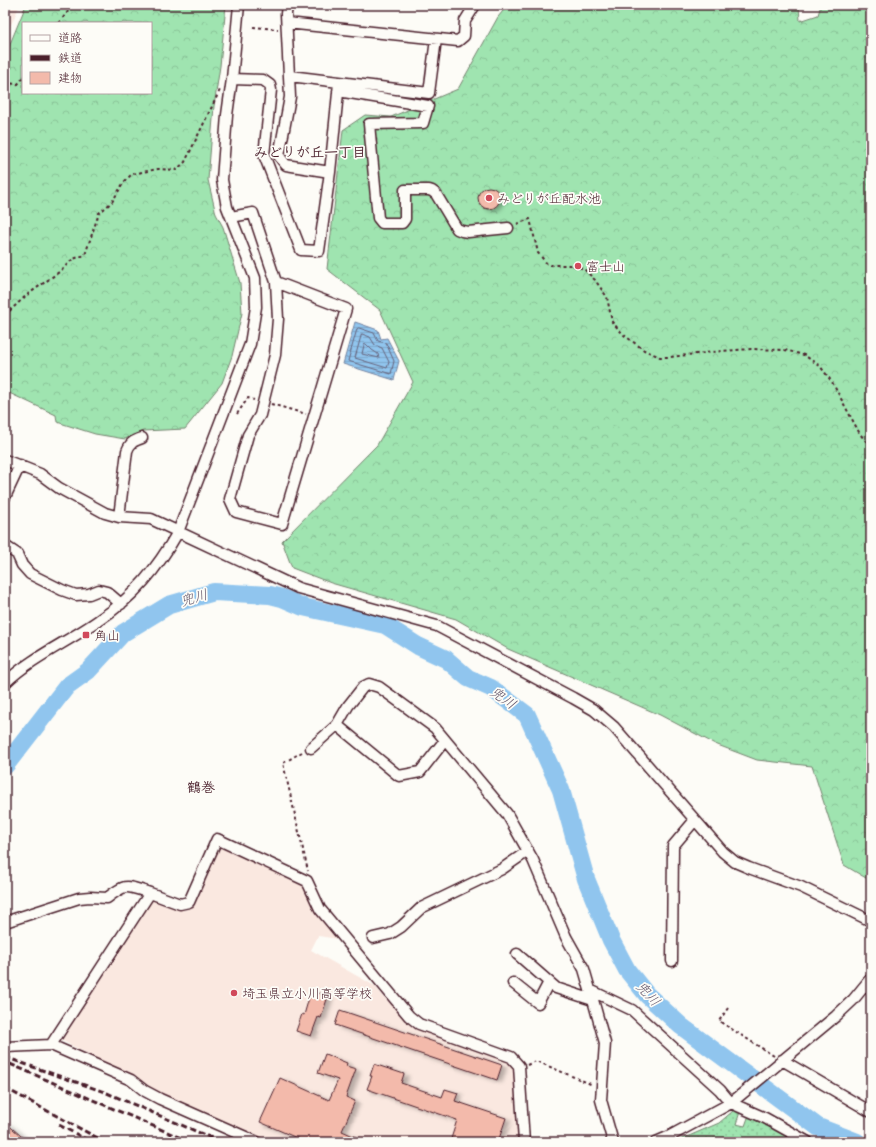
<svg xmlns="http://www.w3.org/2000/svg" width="876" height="1147" viewBox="0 0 876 1147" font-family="Sriracha,'Klee One',sans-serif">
<defs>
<pattern id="forest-crowns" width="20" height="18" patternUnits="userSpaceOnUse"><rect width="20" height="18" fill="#9fe4b0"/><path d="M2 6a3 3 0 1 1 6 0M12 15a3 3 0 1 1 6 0" fill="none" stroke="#8ac398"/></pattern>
<pattern id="park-dots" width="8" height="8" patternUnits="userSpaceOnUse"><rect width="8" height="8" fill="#9fe4b0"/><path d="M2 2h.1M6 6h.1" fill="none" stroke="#8ac398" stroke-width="1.8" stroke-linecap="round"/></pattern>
<pattern id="water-rules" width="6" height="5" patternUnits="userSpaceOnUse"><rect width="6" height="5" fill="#90c5ee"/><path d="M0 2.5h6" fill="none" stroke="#7ea9cc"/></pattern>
<filter id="shadow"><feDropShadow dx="4.5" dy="2.5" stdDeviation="2" flood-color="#0004"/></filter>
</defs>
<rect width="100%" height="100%" fill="#fdfcf7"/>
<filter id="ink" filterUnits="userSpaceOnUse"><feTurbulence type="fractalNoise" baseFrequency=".025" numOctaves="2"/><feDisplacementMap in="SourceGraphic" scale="8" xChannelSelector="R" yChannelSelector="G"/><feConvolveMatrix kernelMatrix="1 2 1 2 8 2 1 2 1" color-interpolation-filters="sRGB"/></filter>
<g filter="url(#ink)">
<path fill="#fae8e0" d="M5,5H20L5,38Z
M222,847L299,881L306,887L318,914L338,939L318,936L311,950L375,986L383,996L405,1018L509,1062L515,1068L520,1142H271L178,1104L154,1092L115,1068L59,1039L150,899L155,897L185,910L193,906L218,848Z"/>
<path fill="url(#forest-crowns)" stroke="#74826e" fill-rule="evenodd" d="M26,5H226L220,66L214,106L208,180L216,214L223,227L240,283L242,313L232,356L222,383L185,429L143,431L125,439L95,434L57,422L56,415L5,391V56ZM23,23H151V93H23Z
M508,5H799L800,21L818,15L821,5H871V881L844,865L812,766L757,760L715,744L660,715L508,649L456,619L331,583L292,568L282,541L377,445L413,382L380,310L327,269L343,130L365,115L391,117L458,89L498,17Z"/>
<path fill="url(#park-dots)" stroke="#74826e" d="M733,1111L740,1112L736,1124L745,1126L749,1115L797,1142H675L719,1123Z"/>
<path fill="url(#water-rules)" stroke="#7483a0" d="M355,322L378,330L381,339L387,338L399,361L394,380L343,364Z"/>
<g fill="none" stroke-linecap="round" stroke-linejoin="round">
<path stroke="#666179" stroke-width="1" d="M359,328L374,333L378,341L386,343L394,361L391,374L348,361L357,329Z
M362,334L370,337L375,345L382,348L389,362L387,368L355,358L361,336Z
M366,344L372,350L378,354L379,358L362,354L364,345Z"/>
<path stroke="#90c5ee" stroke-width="18" d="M5,766L67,686L88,671L123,633L169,605L214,592L270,595L282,598L303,607L385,625L418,646L446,659L468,678L491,688L527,715L561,790L586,879L611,940L627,970L647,995L681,1026L818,1127L857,1142"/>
</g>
<path fill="#f3baab" stroke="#4a1f2b" filter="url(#shadow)" d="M478 198a11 11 0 1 1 22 0a11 11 0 1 1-22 0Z
M311,991L328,996L321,1018L318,1017L311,1036L296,1031L302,1014L304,1015Z
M340,1010L502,1065L497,1080L335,1025Z
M325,1054L347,1063L346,1066L356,1069L346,1097L355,1101L342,1131L367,1142H306L260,1122L280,1078L329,1100L338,1080L318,1073Z
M374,1064L404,1074L401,1083L442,1097L445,1089L458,1093L455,1101L506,1118L498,1142H450L457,1120L367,1089L372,1076H370Z
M5,1122L28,1142H13L5,1135Z"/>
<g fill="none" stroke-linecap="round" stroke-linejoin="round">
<g stroke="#4a1f2b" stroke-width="13">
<path id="minor" d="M287,5L286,14L290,97L279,156L286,165L330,172
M287,23L458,41L464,36L465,21L475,5
M290,76L429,93L436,39
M232,79L263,80L270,85L271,90L264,155L301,250L319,251L330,172L339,83
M338,91L428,106L423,123L369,124L378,218L382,223H402L405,219V190H429L432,191L436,194L457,229L462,231L468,232L508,228
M231,217L253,213L276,282
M276,282L346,309L282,524L236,512L230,499L248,435L260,415L275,355L278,319Z
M5,460L40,474L59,488L105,513L119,517L151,519L298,588L437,626L573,698L594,710L614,727L723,852L735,862L749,868L801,887L871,921
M5,497L20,465
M119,517L127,451C130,443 133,441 142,438
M5,546L17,554L22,565L30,574L62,590L76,595L89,594L99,590L107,592L121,604
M5,683C32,657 68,642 99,620C134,597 157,569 178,532L250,344L256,307L255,278L227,207L222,180L227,115L232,79L239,5
M337,725L399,776L420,772L445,740
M311,748L337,725L348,706L363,687L369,684L379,687L435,728L507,814L533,860L566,937L584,969L593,1000L605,1043L601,1100L613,1142
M150,893L180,904L189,902L217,839L307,881L320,909L409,1016L419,1024L511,1057L519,1066L524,1142
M5,922L79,898L90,897L107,898C128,882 126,886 150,893L51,1045
M373,938L390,934L401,927L421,908L502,869L528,851
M517,954L556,988L593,1000
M672,961L673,846L695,820
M513,983L538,1003L549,982
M590,990L632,1010L720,1090L731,1103L765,1118L808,1142
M5,1047L51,1045L131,1080L145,1091L160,1099L257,1142
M782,1060L871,1112
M656,1142L670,1136L731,1103L836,1016L853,1000L871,978"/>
</g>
<path stroke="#4a1f2b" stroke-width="2" stroke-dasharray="3 3" stroke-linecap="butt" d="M59,23L73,5
M253,27L278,29
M5,83L18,84L23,78
M517,224L530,219L538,253L548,265H572L584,269L595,280L607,297L612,322L624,335L644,350L660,357H670L722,351L751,349L785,350L804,355L820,366L832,382L860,434L871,447
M5,315L27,295L59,272L73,259L85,255L99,213L112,202L124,182L132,174L158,169L176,170L185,162L220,90
M271,404L306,414
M237,414L248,398L254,400
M302,752L283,763L308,871
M728,1008L719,1021L774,1056
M527,1065L536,1061L593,1085"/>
<use href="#minor" stroke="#fdfcf7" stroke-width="10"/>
<path stroke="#4a1f2b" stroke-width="3" stroke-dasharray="6 3" stroke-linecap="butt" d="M5,1057L107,1093L221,1142
M10,1064L190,1142
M5,1088L105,1142
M59,1125L91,1142"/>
</g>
</g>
<g fill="#d1495b" stroke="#fdfcf7" stroke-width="1.5">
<circle cx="489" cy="198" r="4"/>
<circle cx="578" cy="266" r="4"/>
<rect x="82" y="631" width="8" height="8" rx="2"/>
<circle cx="234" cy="993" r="4"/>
</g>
<g text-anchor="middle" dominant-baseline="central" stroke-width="3.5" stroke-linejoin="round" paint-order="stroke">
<g font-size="13" fill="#4a1f2b" stroke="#fdfcf7" text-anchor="start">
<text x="497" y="198">みどりが丘配水池</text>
<text x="586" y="266">富士山</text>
<text x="94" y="635">角山</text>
<text x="242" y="993">埼玉県立小川高等学校</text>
</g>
<g font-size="14" font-weight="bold" fill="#4a1f2b" stroke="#fdfcf7">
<text x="310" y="152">みどりが丘一丁目</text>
<text x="201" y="787">鶴巻</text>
</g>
<g font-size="14" font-style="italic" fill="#5f5166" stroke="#fdfcf7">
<text transform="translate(194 598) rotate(-16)">兜川</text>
<text transform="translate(503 698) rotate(35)">兜川</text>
<text transform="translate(648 994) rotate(47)">兜川</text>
</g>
</g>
<rect width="876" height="1147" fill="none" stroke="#fdfcf7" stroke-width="20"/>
<rect x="10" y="10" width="856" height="1127" fill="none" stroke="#4a1f2b" stroke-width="1.5" filter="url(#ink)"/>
<rect x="22" y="22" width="130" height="72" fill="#fdfcf7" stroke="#b5a4a5"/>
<rect x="30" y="35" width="20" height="6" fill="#fdfcf7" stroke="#b5a4a5"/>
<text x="58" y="42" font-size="12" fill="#4a1f2b">道路</text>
<rect x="30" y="55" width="20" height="6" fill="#4a1f2b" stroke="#b5a4a5"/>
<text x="58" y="62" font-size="12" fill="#4a1f2b">鉄道</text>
<rect x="30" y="72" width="20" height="12" fill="#f3baab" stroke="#b5a4a5"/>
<text x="58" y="82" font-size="12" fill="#4a1f2b">建物</text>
</svg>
